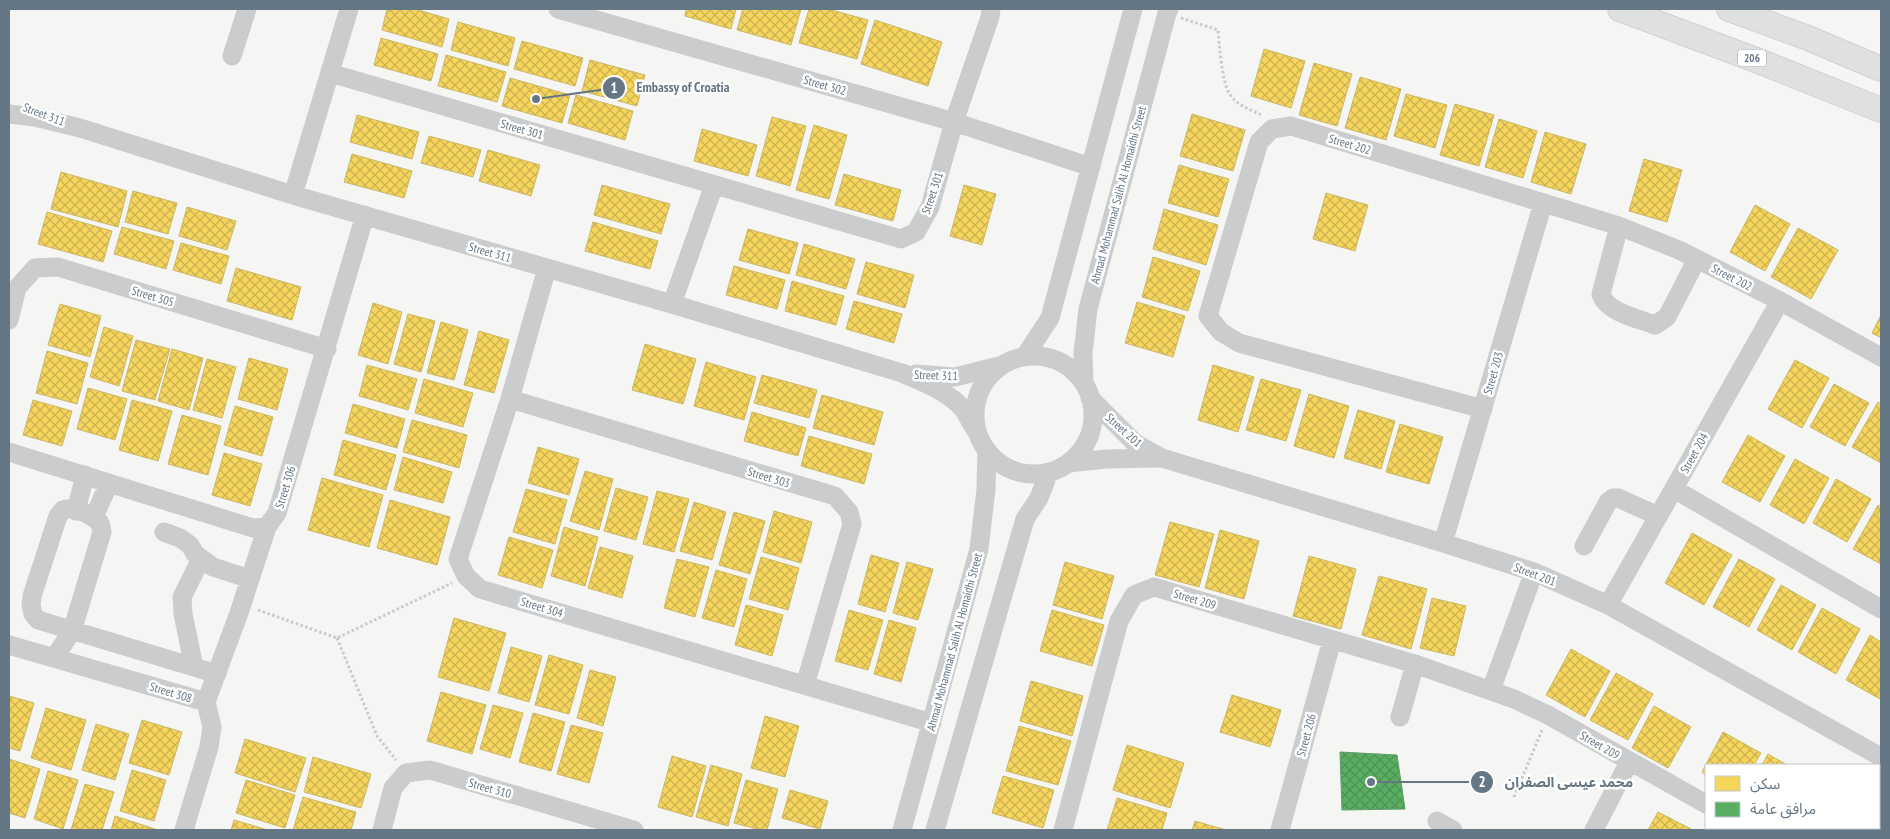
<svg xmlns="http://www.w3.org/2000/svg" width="1890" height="839" viewBox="0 0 1890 839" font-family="'PT Sans Narrow','Noto Sans Arabic',sans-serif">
<defs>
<pattern id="homes-cross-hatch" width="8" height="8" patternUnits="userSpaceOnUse" patternTransform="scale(1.25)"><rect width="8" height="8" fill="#f6d55c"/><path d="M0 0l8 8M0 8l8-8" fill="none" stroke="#cbb152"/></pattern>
<pattern id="public-cross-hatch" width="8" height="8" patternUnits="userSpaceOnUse" patternTransform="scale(1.25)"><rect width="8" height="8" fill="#5aae61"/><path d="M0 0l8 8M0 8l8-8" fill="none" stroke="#4e9256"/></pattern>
</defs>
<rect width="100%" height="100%" fill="#f5f5f4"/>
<path fill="url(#homes-cross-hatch)" stroke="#cab868" d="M387,9H415L449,19L442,47L382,30Z
M686,9H736L731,29L685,16Z
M743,9H801L791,45L737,30Z
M809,9H828L868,20L857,59L799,43Z
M875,20L942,42L928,86L861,64Z
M458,22L515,38L508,66L451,50Z
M381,38L438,54L431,81L374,65Z
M522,41L583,58L575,86L514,69Z
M1264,49L1305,61L1291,108L1251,96Z
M446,55L506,72L497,102L438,86Z
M590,60L645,75L637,106L582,91Z
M1314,63L1352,74L1337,126L1299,115Z
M1360,77L1401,89L1386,140L1345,128Z
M510,78L570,95L562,123L502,106Z
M1406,94L1447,105L1435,148L1394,136Z
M576,95L633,111L625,140L568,123Z
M1455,104L1494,115L1479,166L1440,155Z
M1192,114L1245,130L1233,171L1180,156Z
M357,115L419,132L412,159L350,142Z
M772,117L806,126L790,186L756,176Z
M1499,119L1537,131L1523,178L1485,167Z
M814,125L847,135L829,199L796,190Z
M702,129L757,145L748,176L694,161Z
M1545,132L1586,144L1571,194L1531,182Z
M429,136L481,150L473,177L421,163Z
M488,150L540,165L531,196L479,181Z
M352,154L412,171L404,198L344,182Z
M1644,159L1682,170L1667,222L1629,211Z
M1179,165L1229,179L1218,217L1168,203Z
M61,172L127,191L118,227L51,209Z
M844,174L901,190L893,221L835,205Z
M602,185L670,204L661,234L594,215Z
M964,185L996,194L982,245L950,236Z
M133,191L177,203L168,234L125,222Z
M1326,193L1368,205L1355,251L1313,239Z
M1755,205L1790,224L1765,271L1730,252Z
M187,207L236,221L227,250L179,236Z
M1164,209L1218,225L1206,265L1153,249Z
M47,212L112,231L103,262L38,244Z
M593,222L658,241L650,269L585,251Z
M122,227L174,241L166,269L114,254Z
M1798,228L1838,250L1811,299L1771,277Z
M748,229L798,243L789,274L739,260Z
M181,243L229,256L221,284L173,270Z
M804,244L855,259L846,289L796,275Z
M1153,257L1200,271L1188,311L1142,297Z
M866,262L914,275L905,308L857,294Z
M734,266L785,280L777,309L726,295Z
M236,268L301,287L292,320L227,301Z
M792,281L844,296L836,325L785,311Z
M854,301L902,314L894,343L846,329Z
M1137,302L1185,316L1173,357L1125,343Z
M373,303L402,312L388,364L358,355Z
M60,304L101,316L90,357L48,345Z
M408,314L435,321L421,372L394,364Z
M1881,315V338L1872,333Z
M441,322L468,330L454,380L427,373Z
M104,327L133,336L119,386L90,377Z
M479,331L509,340L494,393L464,385Z
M136,340L170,349L155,400L122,391Z
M645,344L696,359L683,404L632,390Z
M172,349L203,358L189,410L158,401Z
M47,351L88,363L77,404L36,393Z
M249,358L288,369L277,410L238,399Z
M207,359L236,367L222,418L193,410Z
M1795,360L1829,378L1802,428L1768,409Z
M706,362L756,377L744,420L694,406Z
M367,365L417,379L408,410L359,396Z
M1213,365L1254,377L1238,432L1198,420Z
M762,375L817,390L809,418L754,403Z
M424,379L473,393L463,427L415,413Z
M1261,379L1301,390L1286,441L1246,430Z
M1834,384L1869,403L1845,446L1810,427Z
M88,388L127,399L115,440L77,429Z
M1309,394L1349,406L1334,458L1294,446Z
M822,395L883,412L874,445L813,428Z
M33,400L72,411L62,446L23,435Z
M132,400L172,411L158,461L119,450Z
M1878,402L1881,404V463L1852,447Z
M353,404L405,419L397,448L345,433Z
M235,406L273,417L262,456L224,445Z
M1358,410L1395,421L1381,469L1344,458Z
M752,412L806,428L798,456L744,441Z
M182,415L221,426L208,475L168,464Z
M412,420L467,435L459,468L403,452Z
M1400,424L1443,437L1429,484L1386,472Z
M1748,435L1785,456L1760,502L1722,482Z
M809,436L872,454L864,484L801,466Z
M343,440L396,455L386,490L334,475Z
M538,447L579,459L569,495L528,483Z
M224,453L262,464L250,506L212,495Z
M403,457L452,472L443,503L394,490Z
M1795,459L1829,478L1804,524L1770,505Z
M585,471L613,479L599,530L570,521Z
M322,478L383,495L369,547L308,530Z
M1836,479L1871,499L1847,542L1813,523Z
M616,488L648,497L636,540L604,531Z
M526,489L567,500L555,544L513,532Z
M657,491L689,499L674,552L643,544Z
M390,500L450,517L437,565L377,548Z
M694,502L726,512L712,560L680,551Z
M1878,505L1881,507V564L1853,549Z
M774,511L812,522L801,563L763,552Z
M734,512L765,521L750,574L719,565Z
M1170,522L1214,534L1199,587L1155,575Z
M564,527L598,537L585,586L551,576Z
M1220,530L1259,541L1244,599L1205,588Z
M1692,533L1732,555L1704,605L1665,583Z
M509,537L553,550L542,588L498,575Z
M600,547L633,556L622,598L588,588Z
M871,555L899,563L885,612L858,604Z
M1309,556L1356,569L1341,629L1293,616Z
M761,557L799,568L788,610L749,599Z
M677,559L709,567L695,617L664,608Z
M1739,559L1775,579L1749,627L1713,607Z
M907,562L933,569L918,620L893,613Z
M1065,562L1114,576L1102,619L1053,605Z
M716,570L747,579L734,627L702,618Z
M1379,576L1427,589L1411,649L1362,635Z
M1781,585L1816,605L1792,650L1757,630Z
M1432,598L1466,606L1454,656L1420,648Z
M746,605L783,615L772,656L735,645Z
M1822,608L1860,629L1836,674L1798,652Z
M849,610L883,620L868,670L835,661Z
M1052,610L1104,625L1092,666L1040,651Z
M454,618L506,633L489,691L438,677Z
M889,620L916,628L901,682L874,674Z
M1870,635L1881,642V696L1880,699L1846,680Z
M511,647L542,656L529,702L498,693Z
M1571,649L1610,671L1585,717L1546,695Z
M549,655L583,665L569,714L535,705Z
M590,670L616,677L603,726L577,718Z
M1616,673L1653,694L1628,740L1590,720Z
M1031,681L1083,696L1072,736L1020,721Z
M441,692L486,705L472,754L427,741Z
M1232,695L1281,710L1270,747L1220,732Z
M9,696L34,703L20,751L9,748Z
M493,705L523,713L510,758L480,749Z
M1654,706L1691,727L1668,768L1632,748Z
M46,708L86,720L71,770L31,758Z
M533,713L565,722L551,771L519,762Z
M765,716L799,726L785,777L751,768Z
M142,720L182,732L169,775L129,763Z
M96,724L129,734L115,780L82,770Z
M571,725L603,733L589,783L557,774Z
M1019,726L1071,741L1058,785L1006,771Z
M1723,732L1761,753L1754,765H1706V775L1702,772Z
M245,739L306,758L295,792L235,773Z
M1127,745L1184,763L1170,808L1113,790Z
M1768,754L1787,765H1762Z
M672,756L706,766L692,817L658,807Z
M313,757L371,774L361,808L304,792Z
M9,759L40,769L25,818L9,813Z
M711,765L742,774L728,826L696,817Z
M132,770L166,780L154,821L120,811Z
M48,771L78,780L63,829L34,819Z
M1003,776L1054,790L1043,828L992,813Z
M246,780L295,795L285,828L236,813Z
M746,780L778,789L767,830H761L734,823Z
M85,784L114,792L102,830H71Z
M790,790L828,801L820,829L782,818Z
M303,797L356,812L351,830H293Z
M1117,798L1167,813L1162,830H1107Z
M1658,812L1693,830H1648Z
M115,816L155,829L154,830H111Z
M1879,817L1881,818V830H1836L1837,828H1879Z
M234,820L268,830H231Z
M1195,821L1226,830H1192Z
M1793,828H1829L1828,830H1797Z"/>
<path fill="url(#public-cross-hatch)" stroke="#5d9d6c" d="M1340,752L1397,755L1405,809L1342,810Z"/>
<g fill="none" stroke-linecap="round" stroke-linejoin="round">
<g stroke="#d1d1d2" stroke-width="26">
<path id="major" d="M1620,9L1756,60L1881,110
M1729,9L1808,38L1881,69"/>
</g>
<path stroke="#c9caca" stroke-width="3" stroke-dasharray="2.5 2.5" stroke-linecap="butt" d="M1181,18L1218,30C1219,43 1222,79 1228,91C1234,104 1250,110 1262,115
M258,610L337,638L452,583
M337,638L377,736L396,760
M1514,797L1542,730"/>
<path stroke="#cacccd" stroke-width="19" d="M558,9L954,122L1091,167
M232,56L247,9
M330,73L901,239L916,232L930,207L954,122L990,17L991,9
M9,114L35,117L80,128L293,195L672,304L902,373C922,382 948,391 963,409C968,416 972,425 977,432
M293,195L349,9
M1619,226L1601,294C1606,312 1639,319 1655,325L1667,317L1697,259
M547,268L510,399L458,559L466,576L480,589L932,723
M672,304L714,185
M9,320L17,288L35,268L58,267L327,349
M1025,356L1050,318L1133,9
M975 415a59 59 0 1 1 118 0a59 59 0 1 1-118 0Z
M916,374L955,377L999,366
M1084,383L1083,353L1088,309L1167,13L1169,9
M1090,398L1135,443L1162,458L1443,543L1534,572L1608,605L1881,757
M510,399L835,496L849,512L852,524L805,685
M1483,409L1239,343L1221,332L1208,316L1259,142L1272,129L1291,126L1619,226L1679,250L1780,301L1881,357
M9,452L253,528L267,527L277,513L365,215
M1068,463L1106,459L1159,458
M1674,489L1881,609
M76,511L85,475
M94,517L109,483
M164,532L180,538L190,545L195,554L213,567L250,579
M1443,543L1543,203
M1584,546L1608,502L1613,498H1618L1658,516
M1608,605L1780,301
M9,645L206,702L212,727L209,747L184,830
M54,658L72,631L102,532L100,523C93,516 74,505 63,510C62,511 59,515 58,516L32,596L31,605L33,614L38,620L217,674
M194,667L183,614L182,597L201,559
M1491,690L1534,572
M206,702L239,613L267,527
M1400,717L1415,664
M1437,821L1453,830
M1750,828L1754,830
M382,830L393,788L406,773L430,770L634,830
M902,830L979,549L986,489L987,450
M935,830L1025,519L1039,498L1049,472
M1063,830L1119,621L1134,595L1154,587L1415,664L1514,699L1548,715L1706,804
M1280,830L1332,640
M1594,830L1629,762"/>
<use href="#major" stroke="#dfe0e0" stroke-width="24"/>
</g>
<g text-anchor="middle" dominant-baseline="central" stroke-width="5" stroke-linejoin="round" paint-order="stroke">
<rect fill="#fff" stroke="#939fa9" stroke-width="1" x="1738" y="49.5" width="28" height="17" rx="4"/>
<g font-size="11" font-weight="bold" fill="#657684">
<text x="1752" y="58">206</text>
</g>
<g font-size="12" fill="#657684" stroke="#fff">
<text transform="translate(825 85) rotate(16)">Street 302</text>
<text transform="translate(44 114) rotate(21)">Street 311</text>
<text transform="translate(522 129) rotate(16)">Street 301</text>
<text transform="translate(1350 144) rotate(17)">Street 202</text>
<text transform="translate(932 193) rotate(-71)">Street 301</text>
<text transform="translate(1118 195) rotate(-75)">Ahmad Mohammad Salih Al Homaidhi Street</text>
<text transform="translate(490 252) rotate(16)">Street 311</text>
<text transform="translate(1732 277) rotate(27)">Street 202</text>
<text transform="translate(153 296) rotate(17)">Street 305</text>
<text transform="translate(1493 373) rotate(-74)">Street 203</text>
<text transform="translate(936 375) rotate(2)">Street 311</text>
<text transform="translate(1124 430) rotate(42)">Street 201</text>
<text transform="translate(1694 453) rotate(-61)">Street 204</text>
<text transform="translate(769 477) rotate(17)">Street 303</text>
<text transform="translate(285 487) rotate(-73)">Street 306</text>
<text transform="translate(1535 574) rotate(21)">Street 201</text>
<text transform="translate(1195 599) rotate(17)">Street 209</text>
<text transform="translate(542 607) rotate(17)">Street 304</text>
<text transform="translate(954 642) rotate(-75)">Ahmad Mohammad Salih Al Homaidhi Street</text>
<text transform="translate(171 692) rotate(17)">Street 308</text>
<text transform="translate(1306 735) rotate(-75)">Street 206</text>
<text transform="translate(1600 745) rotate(30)">Street 209</text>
<text transform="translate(490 788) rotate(16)">Street 310</text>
</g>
</g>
<path fill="none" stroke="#657684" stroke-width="2" d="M536 99L614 88M1371 782L1482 782"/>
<g fill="#657684" stroke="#fff" stroke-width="2">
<circle cx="536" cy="99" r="5"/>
<circle cx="1371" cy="782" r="5"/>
<circle cx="614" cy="88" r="12"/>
<circle cx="1482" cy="782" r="12"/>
</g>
<g font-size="15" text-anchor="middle" font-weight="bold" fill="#fff">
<text x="614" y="93">1</text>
<text x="1482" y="787">2</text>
</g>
<g font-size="14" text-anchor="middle" font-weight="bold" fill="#657684" stroke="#fff" stroke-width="5" stroke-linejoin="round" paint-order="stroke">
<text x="683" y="92">Embassy of Croatia</text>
<text x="1569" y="787">محمد عيسى الصفران</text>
</g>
<rect width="1890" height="839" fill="none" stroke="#657684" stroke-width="20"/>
<rect x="1705" y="764" width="175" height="65" fill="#ffffff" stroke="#c1c8ce"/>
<rect x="1715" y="776" width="25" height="15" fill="#f6d55c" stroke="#c1c8ce"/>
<text x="1750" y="789" font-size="15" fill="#657684">سكن</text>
<rect x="1715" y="802" width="25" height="15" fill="#5aae61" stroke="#c1c8ce"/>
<text x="1750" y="814" font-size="15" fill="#657684">مرافق عامة</text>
</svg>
